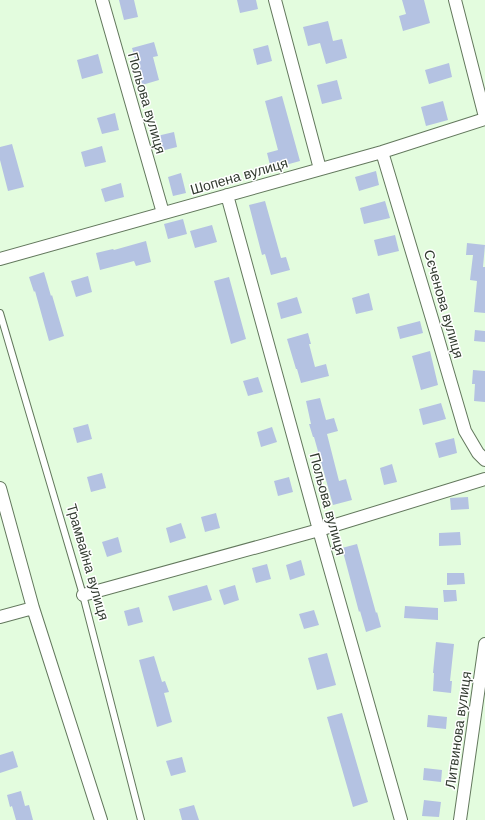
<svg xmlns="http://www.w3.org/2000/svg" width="485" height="820" viewBox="0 0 485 820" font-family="'DM Sans',sans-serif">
<rect width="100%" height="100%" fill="#e3fcde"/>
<path fill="#b4c2e2" d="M119,0H134L138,17L124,20Z
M237,0H256L258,9L240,13Z
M402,0H424L430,23L403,31L399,16L406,14Z
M328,21L333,41L342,39L347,58L326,64L320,43L308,46L303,27Z
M154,42L158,56L153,57L159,80L142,85L132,48Z
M268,45L272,61L257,65L253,49Z
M98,54L103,73L82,79L77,60Z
M449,63L452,77L429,84L425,70Z
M337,80L342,99L322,104L317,85Z
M282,96L300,161L271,169L267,153L278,150L265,101Z
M443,101L448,120L426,126L421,107Z
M115,113L119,130L102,134L97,118Z
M174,132L177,147L161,151L157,136Z
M12,144L24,187L8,191L0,160V147Z
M102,146L106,162L85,167L81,152Z
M376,171L379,185L359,191L355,177Z
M181,173L186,193L173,196L168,177Z
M121,183L124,197L105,202L101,189Z
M265,201L281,258L286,257L290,270L271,275L265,254L262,255L249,205Z
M385,201L390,218L364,224L360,208Z
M183,219L187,234L168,239L164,224Z
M212,225L217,242L195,248L190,231Z
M395,235L399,251L378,256L374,240Z
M146,241L151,262L136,266L134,261L100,270L96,253L113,249L114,250Z
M467,243L485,245L483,267H485V313L474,312L477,281L470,280L473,255H466Z
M44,272L51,296L52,295L64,336L49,341L35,291L34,292L29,277Z
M88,276L92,292L76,297L71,281Z
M229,277L246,339L231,344L214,281Z
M369,293L373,310L356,314L352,298Z
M297,297L302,313L281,319L277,303Z
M420,321L423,333L400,339L397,327Z
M475,330L485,331V342L474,341Z
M308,333L311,344H309L315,367L326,364L329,376L301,383L297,369H296L287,339Z
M430,351L438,385L421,390L412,356Z
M473,370L485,371V402L474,401L475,384H472Z
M258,377L263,392L248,396L243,381Z
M320,398L326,420L334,418L338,431L327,434L339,481L346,479L352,500L333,505L314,437H313L309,424H311L306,401Z
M441,403L446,419L423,425L419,409Z
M88,424L92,439L77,443L73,428Z
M272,427L277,442L261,447L257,432Z
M454,438L457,453L439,458L435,443Z
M392,464L397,482L384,485L380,468Z
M102,473L106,488L91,492L87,477Z
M289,477L293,492L278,496L274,481Z
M468,497L469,509L451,510L450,498Z
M216,513L220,528L205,532L201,517Z
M181,523L186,538L170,543L166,528Z
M460,532L461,545L439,546V533Z
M118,537L122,552L107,557L102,542Z
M357,544L376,613L377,612L381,627L366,632L360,611L359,612L342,548Z
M301,560L305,575L290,580L286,565Z
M267,564L271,579L256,583L252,568Z
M447,573H464L465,584L447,585Z
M207,585L212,600L173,611L168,596Z
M235,585L239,600L224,605L219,590Z
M443,590H456L457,601L444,602Z
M405,606L438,608V620L404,618Z
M139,607L143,622L128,626L124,611Z
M314,610L319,625L304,629L299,614Z
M436,642L454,644L450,681H452L451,693L433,691L434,673H433Z
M327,653L336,685L317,690L308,658Z
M154,656L162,682L165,681L169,692L164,693L172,722L157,727L139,660Z
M342,713L368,802L353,807L327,717Z
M428,715L447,717L446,729L427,727Z
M13,751L18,767L0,773V755Z
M182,757L186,772L171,776L166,761Z
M424,768L442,770L441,782L423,780Z
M21,791L25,806L29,805L33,820H16L12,806L10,807L7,795Z
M424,800L441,802L439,817L422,816Z
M194,805L199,820H182L179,809Z"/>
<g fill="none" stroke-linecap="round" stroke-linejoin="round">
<g stroke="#63785d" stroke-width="8">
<path id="lane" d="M0,313L83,595L141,820"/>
</g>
<g stroke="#63785d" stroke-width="14">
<path id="street" d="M102,0L163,213
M275,0L320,169
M455,0L485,117
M382,152L436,332L465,431L478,453L485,460
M227,195L319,530L401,820
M0,259L382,152L485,119
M0,488L33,608L101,820
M83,595L319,530L485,479
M0,617L33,608
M460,820L485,644"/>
</g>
<use href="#lane" stroke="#fff" stroke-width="6"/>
<use href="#street" stroke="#fff" stroke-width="12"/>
</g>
<g text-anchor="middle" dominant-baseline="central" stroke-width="3" stroke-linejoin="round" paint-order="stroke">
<g font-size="14" fill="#323b30" stroke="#fff">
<text transform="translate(147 103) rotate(74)">Польова вулиця</text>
<text transform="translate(239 176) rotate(-16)">Шопена вулиця</text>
<text transform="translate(444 304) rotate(74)">Сєченова вулиця</text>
<text transform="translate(328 504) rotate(75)">Польова вулиця</text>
<text transform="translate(88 562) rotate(74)">Трамвайна вулиця</text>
<text transform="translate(458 730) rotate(-82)">Литвинова вулиця</text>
</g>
</g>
</svg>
